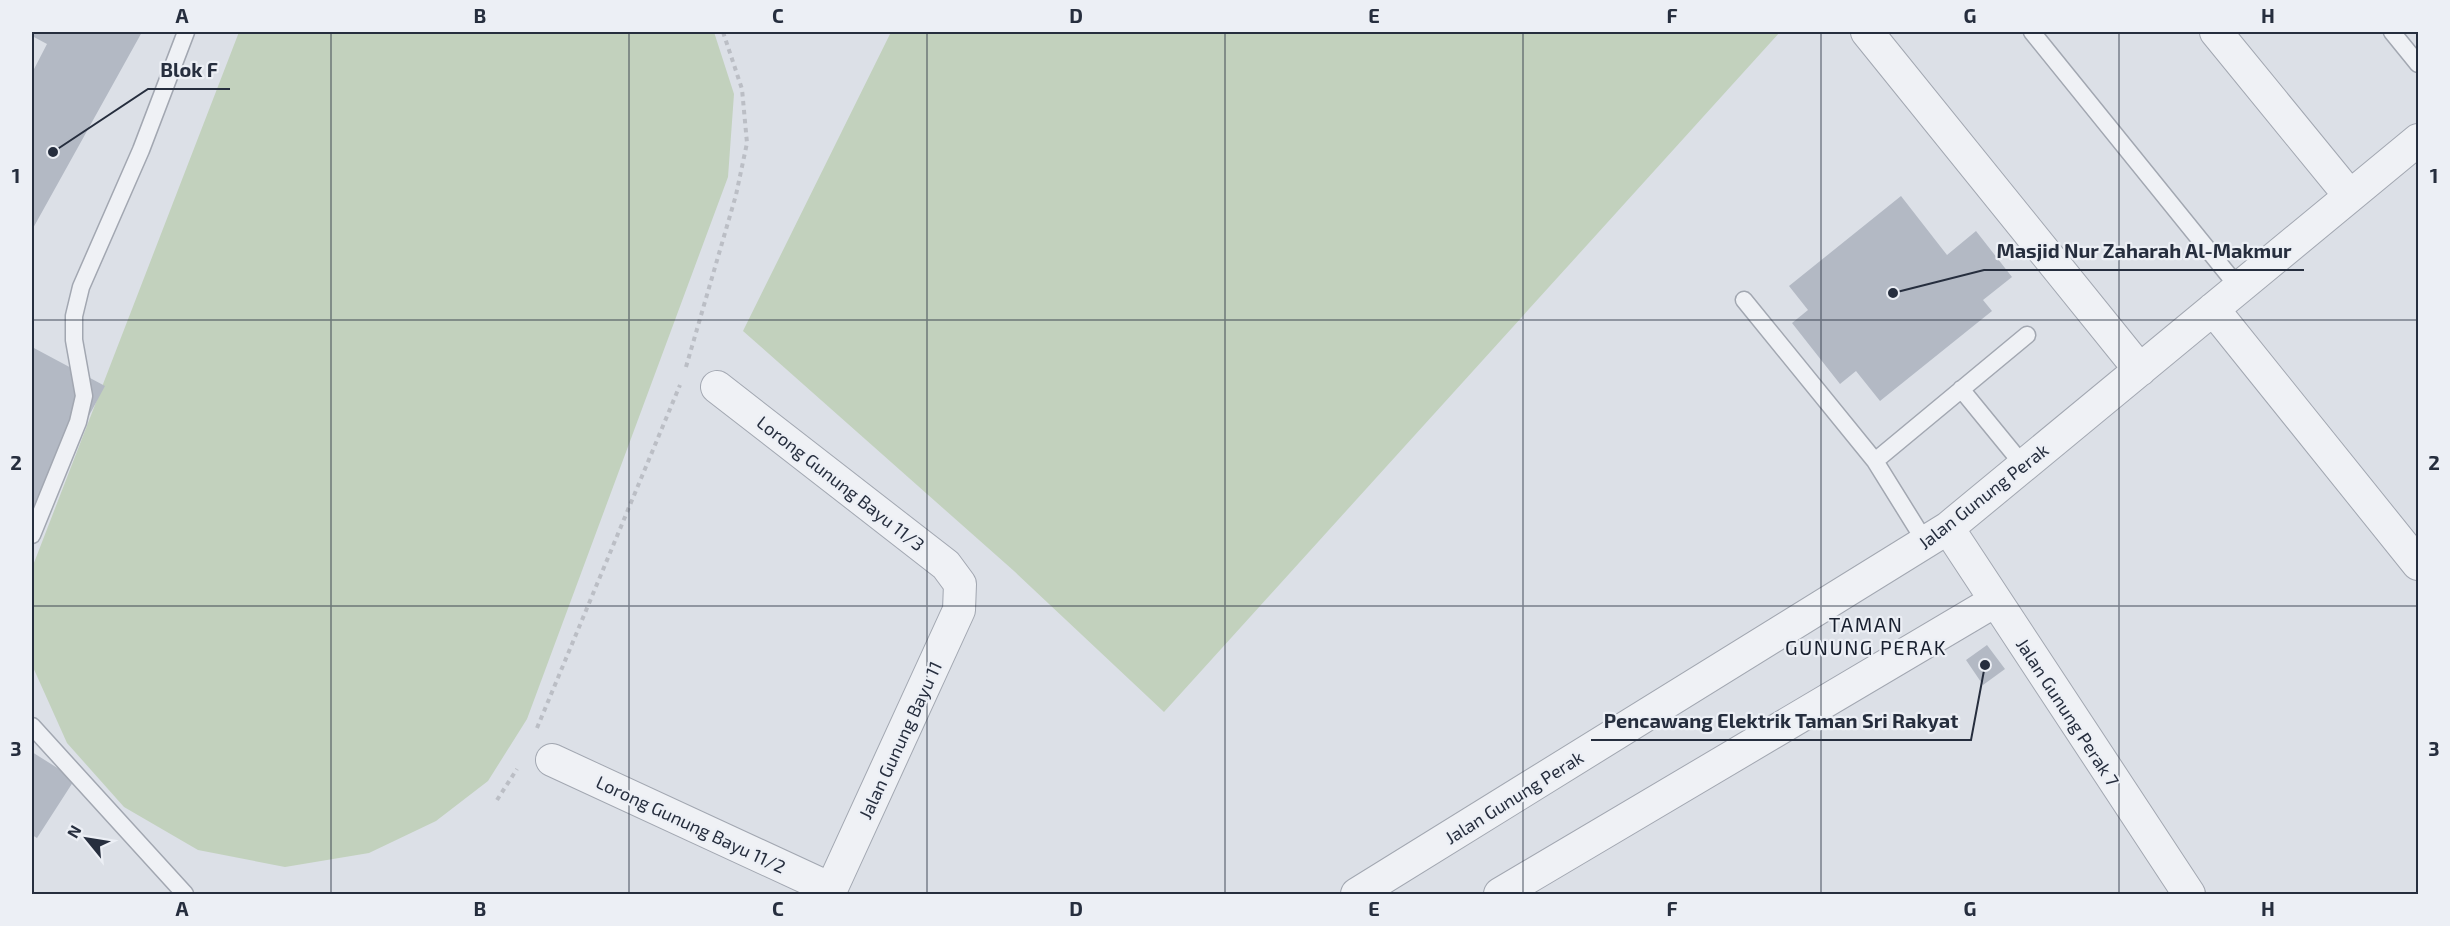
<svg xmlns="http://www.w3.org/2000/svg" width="2450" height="926" viewBox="0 0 2450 926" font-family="'Exo 2',sans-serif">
<rect width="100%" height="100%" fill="#dce0e7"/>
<path fill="#c2d1bd" d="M239,32H714L734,94L728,177L527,719L488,781L436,821L369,853L285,867L198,850L124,807L67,743L32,665V568Z
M891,32H1780L1164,712L1014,571L743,331Z"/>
<path fill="#b3b9c4" d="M32,32H142L32,230V73L47,44L32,36Z
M1901,196L1947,255L1976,231L2012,277L1983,300L1992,311L1880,401L1856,371L1840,384L1792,323L1808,310L1789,286Z
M32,347L105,386L32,521Z
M1987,645L2005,669L1983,685L1966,660Z
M32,752L75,779L37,838L32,835Z"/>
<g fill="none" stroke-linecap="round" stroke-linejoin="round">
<g stroke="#a2a7b1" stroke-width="19">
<path id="service" d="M2032,32L2239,288
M2392,32L2418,64
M1744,300L1875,461L1926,543
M1961,389L2024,466
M1875,461L2027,335
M32,535L78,422L84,396L74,340V316L81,287L141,150L186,32
M32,726L185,894"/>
</g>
<g stroke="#a2a7b1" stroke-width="34">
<path id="minor" d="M1867,32L2140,370
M2216,32L2350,196
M2213,309L2418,564
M717,387L946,565L960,584L959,610L829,894
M1948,528L2189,894
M552,760L831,889
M1357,894L1948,528L2418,140
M1500,894L1995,601"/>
</g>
<path stroke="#bbbec5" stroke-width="4" stroke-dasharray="4.5 4.5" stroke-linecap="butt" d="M686,367L736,195L747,143L742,89L723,32
M537,728L680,385
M497,800L517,769"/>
<use href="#service" stroke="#eff1f5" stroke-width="16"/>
<use href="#minor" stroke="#eff1f5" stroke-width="32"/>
</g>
<path fill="none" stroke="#262e3e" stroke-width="1.5" stroke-opacity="0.55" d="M331,32V894M629,32V894M927,32V894M1225,32V894M1523,32V894M1821,32V894M2119,32V894M32,320H2418M32,606H2418"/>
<g text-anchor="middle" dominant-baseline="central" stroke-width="4.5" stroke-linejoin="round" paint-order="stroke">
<g font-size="18" fill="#262e3e" stroke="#eceff5">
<text transform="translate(841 483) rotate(38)">Lorong Gunung Bayu 11/3</text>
<text transform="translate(1983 496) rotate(-38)">Jalan Gunung Perak</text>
<text transform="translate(2068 712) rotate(57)">Jalan Gunung Perak 7</text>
<text transform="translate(900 740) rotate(-65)">Jalan Gunung Bayu 11</text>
<text transform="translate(1514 797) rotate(-32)">Jalan Gunung Perak</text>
<text transform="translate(691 824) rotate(25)">Lorong Gunung Bayu 11/2</text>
</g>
<g font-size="20" letter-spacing="1.5" fill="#181f2e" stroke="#eceff5">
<text x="1866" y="624">TAMAN<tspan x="1866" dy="23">GUNUNG PERAK</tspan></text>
</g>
</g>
<path fill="none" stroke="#262e3e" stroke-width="2" d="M53 152L148 89H230M1893 293L1984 270H2304M1985 665L1971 740H1591"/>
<g fill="#262e3e" stroke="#eceff5" stroke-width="2">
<circle cx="53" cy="152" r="6"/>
<circle cx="1893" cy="293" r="6"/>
<circle cx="1985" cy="665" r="6"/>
</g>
<g font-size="20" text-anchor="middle" font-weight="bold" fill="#262e3e" stroke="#eceff5" stroke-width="4.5" stroke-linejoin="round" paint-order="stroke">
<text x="189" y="77">Blok F</text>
<text x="2144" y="258">Masjid Nur Zaharah Al-Makmur</text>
<text x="1781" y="728">Pencawang Elektrik Taman Sri Rakyat</text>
</g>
<rect width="2450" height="926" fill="none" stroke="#eceff5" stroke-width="66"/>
<g transform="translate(87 839) rotate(300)" stroke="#eceff5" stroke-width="4.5" paint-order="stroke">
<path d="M0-4.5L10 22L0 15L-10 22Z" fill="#262e3e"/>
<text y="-9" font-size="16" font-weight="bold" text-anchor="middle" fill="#262e3e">N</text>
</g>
<rect x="33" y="33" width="2384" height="860" fill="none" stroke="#262e3e" stroke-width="2"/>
<g font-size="20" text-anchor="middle" font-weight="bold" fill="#262e3e">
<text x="182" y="23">A</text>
<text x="480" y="23">B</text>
<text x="778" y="23">C</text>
<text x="1076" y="23">D</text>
<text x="1374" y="23">E</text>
<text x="1672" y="23">F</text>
<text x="1970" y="23">G</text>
<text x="2268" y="23">H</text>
<text x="16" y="183">1</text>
<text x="2434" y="183">1</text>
<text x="16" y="470">2</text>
<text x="2434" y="470">2</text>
<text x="16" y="756">3</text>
<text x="2434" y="756">3</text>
<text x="182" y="916">A</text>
<text x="480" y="916">B</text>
<text x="778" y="916">C</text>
<text x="1076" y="916">D</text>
<text x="1374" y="916">E</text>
<text x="1672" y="916">F</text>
<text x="1970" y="916">G</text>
<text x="2268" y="916">H</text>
</g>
</svg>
